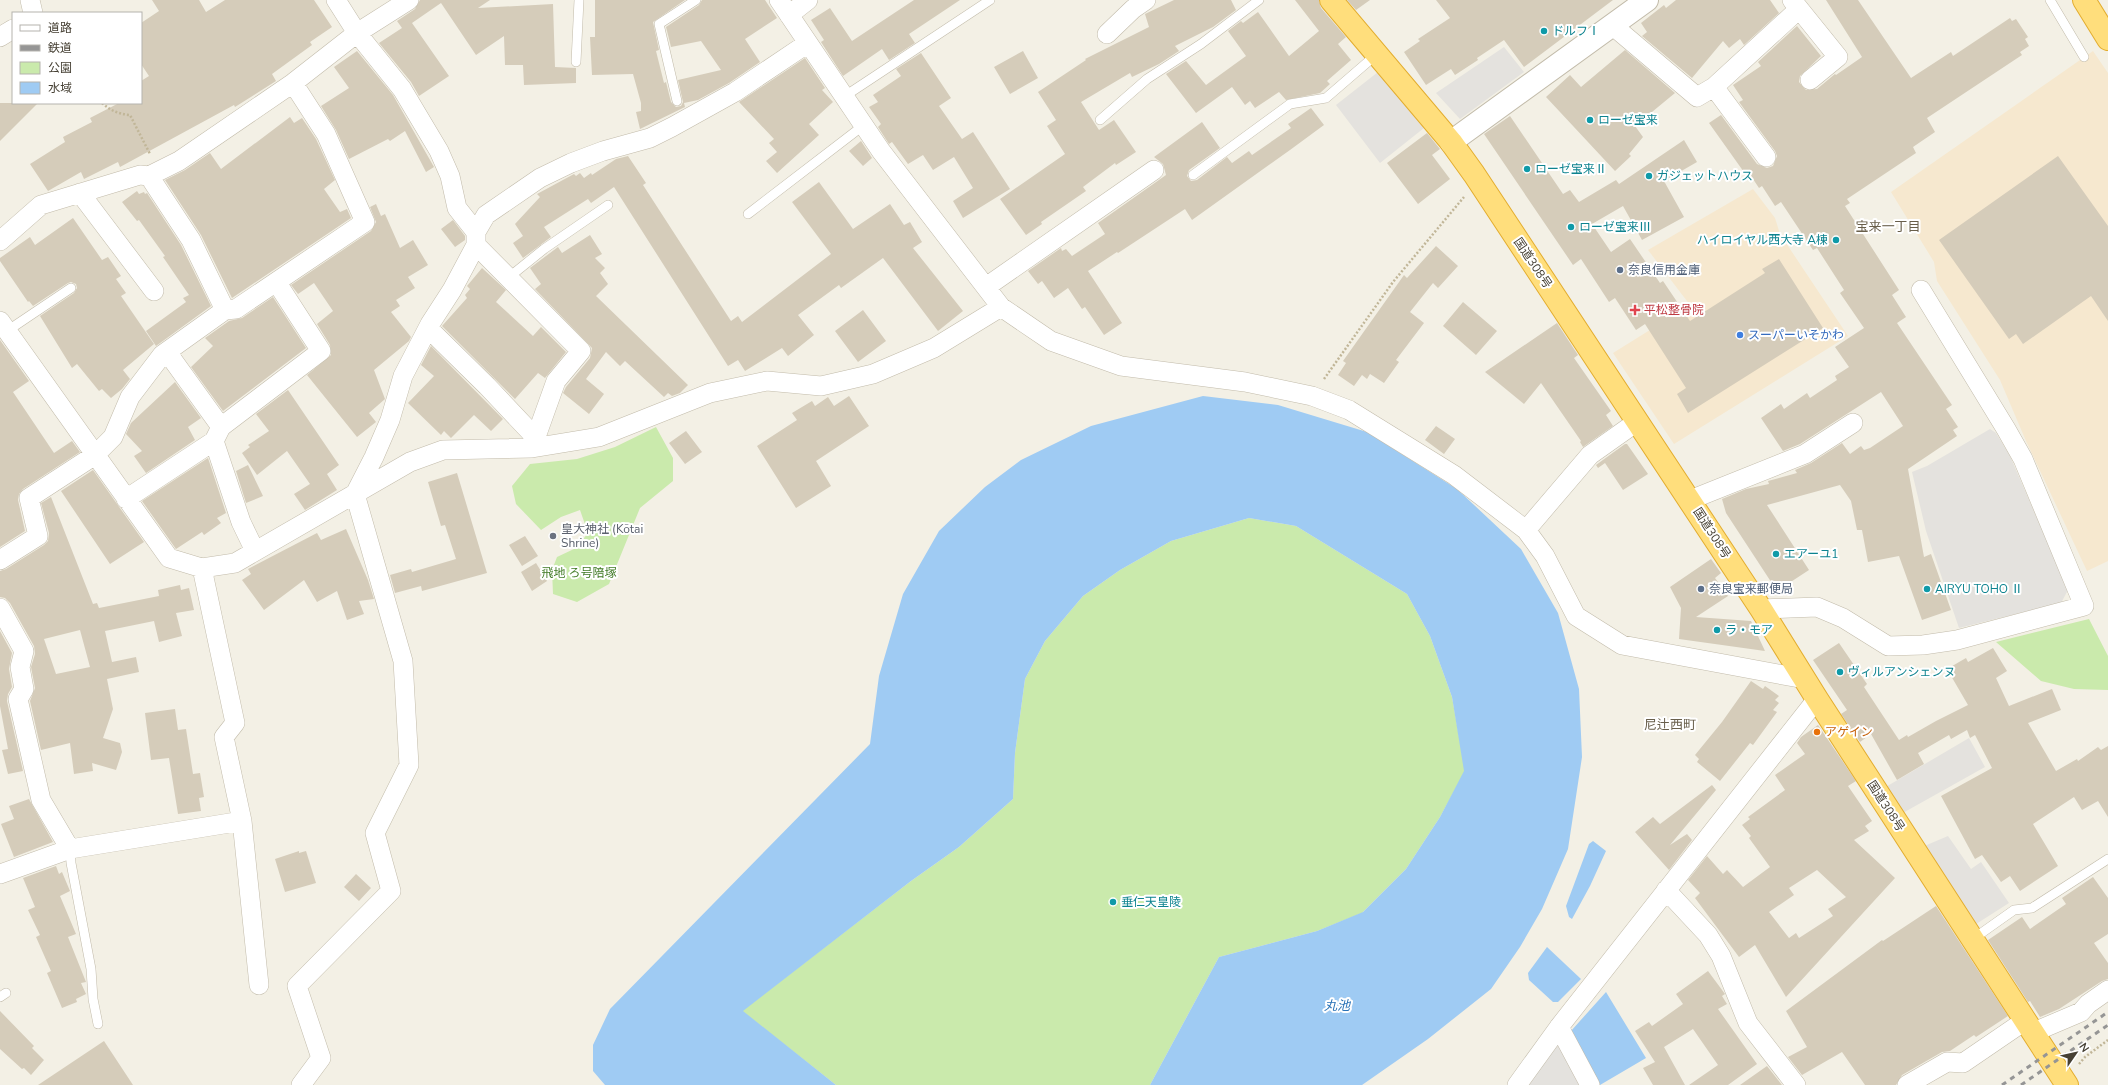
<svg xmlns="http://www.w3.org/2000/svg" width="2108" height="1085" viewBox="0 0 2108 1085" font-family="'Nunito Sans','Noto Sans JP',sans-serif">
<rect width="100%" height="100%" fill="#f3f0e5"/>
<path fill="#f6e8cf" d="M2093,51L2108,73V561L2087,571L2026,441L2000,380L1937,281L1934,262L1891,192Z
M1753,189L1775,218L1780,234L1848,336L1674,444L1613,353L1690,305L1648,250Z"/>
<path fill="#caeaac" d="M656,427L673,458V481L640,508L609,584L577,602L553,594L552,570L557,557L576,548L588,533L580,510L561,517L541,530L516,504L512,486L530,464L577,459L615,447Z
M1249,518L1296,526L1407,594L1430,636L1452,697L1465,771L1440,817L1406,869L1362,913L1317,931L1219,957L1150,1085H836L742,1011L911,881L959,847L1013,799L1015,753L1025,679L1045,641L1083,596L1120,570L1171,541Z
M2089,619L2108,656V690L2074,689L2041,681L1996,642Z"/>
<path fill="#e4e2de" d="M1504,47L1524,72L1460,119L1436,93Z
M1378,72L1424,128L1380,163L1336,105Z
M1990,429L1996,433L2010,456L2068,590L2061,603L1959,628L1926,531L1912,472L1927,466Z
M1969,738L1985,767L1901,814L1884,788Z
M1948,836L1971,869L1981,862L2009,903L1973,926L1922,847Z
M1559,1040L1581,1085H1525Z"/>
<path fill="#9fcbf3" d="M1203,396L1278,405L1367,432L1457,489L1521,549L1558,613L1579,689L1582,757L1568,849L1542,909L1520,947L1491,989L1428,1039L1362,1085H1150L1219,957L1317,931L1363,912L1406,869L1440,817L1464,771L1452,697L1430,636L1407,594L1296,526L1249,518L1171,541L1120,570L1083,596L1045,641L1025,679L1015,753L1013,799L959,847L911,881L743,1011L836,1085H605L593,1071V1045L610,1009L870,744L879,676L903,594L939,531L985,487L1021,460L1091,426Z
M1593,841L1606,851L1590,886L1572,919L1569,917L1566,906L1589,844Z
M1547,947L1581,979L1558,1002H1553L1529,980L1528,973Z
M1606,992L1646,1058L1600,1085L1571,1031Z"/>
<path fill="#d5ccba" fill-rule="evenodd" d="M152,0H199L206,12L225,0H314L332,27L310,42L312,45L272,74L276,81L235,107L234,105L120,167L118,162L84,179L81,172L48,191L30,164L65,142L63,137L92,122L90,118L119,103H141V81L149,76L141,64V23L159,11Z
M420,0H490L478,8L553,4L555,67L576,68V83L524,85L523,65H505L504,36L476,55L441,3L412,23L449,76L419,96L411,82L379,43L402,28L397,21L415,9Z
M595,0H685L653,22L659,50L656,51L664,83L666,82L671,102L676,107L681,106L683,102L678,80L721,70L701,41L671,47L666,27L699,5L702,0H765L777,18L745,39L760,62L729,83L698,100L684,103L685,107L640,129L636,112L641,111V103L633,74L592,75L590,37H595Z
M914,0H960L909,34L915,43L889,60L882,49L843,76L821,42L824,40L811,20L830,8L852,41Z
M1174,0H1231L1236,10L1213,27L1175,46L1179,51L1159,64L1132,77L1130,73L1081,102L1099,130L1114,120L1136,152L1116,165L1115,163L1083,187L1086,191L1041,222L1042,224L1026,235L1000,199L1065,154L1047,126L1056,120L1038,92L1086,60L1085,59L1149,27L1145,14Z
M1295,0H1319L1321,8L1346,37L1338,44L1351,60L1327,81L1330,84L1320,93L1286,100L1279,92L1255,108L1250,101L1245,105L1232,87L1196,113L1166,74L1186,61L1206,85L1246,56L1228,31L1241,21L1243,23L1258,12L1289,56L1319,31Z
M1347,0H1370L1356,10Z
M1436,0H1613L1524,67L1504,40L1477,58L1478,60L1455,75L1451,69L1426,85L1404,52L1420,41L1418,39L1450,18Z
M1676,0H1770L1779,13L1744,45L1740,39L1729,48L1723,41L1692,78L1642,36L1647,32L1641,23L1664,5L1666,8Z
M1826,0H1858L1911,78L1951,52L1953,56L2010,18L2012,21L2016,19L2028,37L2025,39L2029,46L2020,52L2022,55L1927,118L1935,132L1913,147L1916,153L1847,199L1850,203L1845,206L1899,290L1892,295L1906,317L1897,323L1952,405L1946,409L1958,427L1953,430L1957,436L1908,469L1924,557L1931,554L1951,610L1922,620L1899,556L1868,562L1862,530H1857L1851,501L1840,485L1767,505L1809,570L1777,591L1726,513L1722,499L1746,489L1769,484L1768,481L1797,473L1795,470L1811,463L1842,443L1850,454L1861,446L1864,450L1870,448L1903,426L1881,392L1800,444L1783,451L1761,418L1781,404L1784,409L1807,393L1810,398L1837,380L1835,376L1849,367L1835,347L1864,328L1840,293L1844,290L1817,248L1813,250L1781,202L1775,206L1762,186L1759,188L1749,173L1746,175L1709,123L1721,115L1757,164L1767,168L1773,166L1777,156L1775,151L1739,102L1743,100L1733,85L1761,66L1758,62L1797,26L1821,56L1800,76L1799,82L1806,90L1817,89L1835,74L1836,75L1862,57Z
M1625,50L1675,93L1635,126L1643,137L1629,154L1631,156L1615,171L1546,97L1570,75L1581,87Z
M357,51L393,95L434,167L426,172L405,131L390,141L388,139L349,159L336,130L321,106L349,88L334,67Z
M1023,51L1038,78L1010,94L994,67Z
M921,53L951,98L939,106L962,139L973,132L1010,189L963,218L953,201L973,188L954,157L933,170L923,155L908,164L892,142L889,144L878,127L881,124L869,107L878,102L873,95L901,76L896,69Z
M805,58L825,88L822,90L833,102L809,124L819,135L777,173L766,161L777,152L769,143L774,139L739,102Z
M0,103H38L0,141Z
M1311,108L1324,125L1290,150L1192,220L1185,209L1118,253L1117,252L1088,271L1122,323L1104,335L1085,307L1082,309L1068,288L1054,298L1042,281L1038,284L1028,271L1061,248L1062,251L1066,249L1072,256L1105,234L1098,223L1166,175L1163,164L1154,157L1202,122L1220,148L1189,170L1187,176L1191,181L1197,180L1227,157L1232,163L1249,151L1252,155L1291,128L1288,124Z
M1510,116L1563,194L1570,190L1579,202L1616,180L1619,184L1684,140L1697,162L1664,181L1684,217L1642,240L1623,206L1592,224L1611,252L1630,239L1660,283L1663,281L1690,321L1765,273L1762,269L1779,259L1823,328L1688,413L1677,394L1686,388L1645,324L1636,330L1615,298L1609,302L1581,259L1573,265L1484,134Z
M290,117L294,123L302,118L316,139L335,180L324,189L340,212L347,209L351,218L232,298L201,235L165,180L185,170L210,153L221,169Z
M1427,133L1440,149L1432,155L1450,179L1418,204L1387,163Z
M861,141L872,158L863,166L849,151Z
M628,156L646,183L643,185L731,321L738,316L742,322L831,254L792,202L819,182L853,229L890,204L904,225L910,222L922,242L913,248L963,311L938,331L883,258L841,288L839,285L798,315L814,335L788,356L782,348L745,371L738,360L728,366L614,187L591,203L588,199L544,227L551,237L523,258L513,243L523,236L515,224L540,197L537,194L574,174L576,176L580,173L584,178L591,173L592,175L616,159Z
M2058,156L2108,226V321L2091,296L2023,344L2016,334L2009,339L1939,240Z
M137,191L139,194L144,192L145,194L147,193L181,245L211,306L156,346L146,331L186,302L183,298L189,295L163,257L165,256L139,220L137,221L122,202Z
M376,204L381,216L385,214L400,248L413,240L428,265L408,277L415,288L396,300L400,306L391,312L411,337L409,341L374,370L385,399L369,413L376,422L357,437L307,375L331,355L330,345L317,324L333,311L314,283L298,294L291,285L371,231L376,222L370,207Z
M73,218L102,260L108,257L121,276L116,279L126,293L121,296L154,344L123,370L130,379L122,389L111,398L102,389L99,391L77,364L72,368L40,316L74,293L77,288L76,284L71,282L68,283L33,306L29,301L28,302L0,261V258L30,237L35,245Z
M453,220L465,236V240L455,247L441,229Z
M590,235L602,254L595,258L605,268L600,273L608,284L596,296L688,385L680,393L672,396L668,393L664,397L625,361L620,366L606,352L586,379L604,394L589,414L563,393L566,387L590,358L592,348L535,289L541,284L530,268L558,247L562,253Z
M1436,246L1458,266L1438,288L1433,283L1410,312L1424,323L1396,360L1399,362L1384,383L1370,374L1367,379L1362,375L1354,386L1338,375L1346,363L1343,361L1404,275L1407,278Z
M482,268L506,290L496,302L533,336L541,327L566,352L545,378L538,373L515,399L442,326L467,298L465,295L470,289L467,286Z
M273,297L306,348L223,411L191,367L213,346L205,338L229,321L242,318Z
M1463,302L1497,331L1476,355L1443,326Z
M863,310L886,341L858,362L835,331Z
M1557,323L1578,355L1574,358L1611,411L1606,415L1613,426L1583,447L1580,442L1581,441L1541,383L1524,404L1485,372Z
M0,340L29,381L13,392L54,453L72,441L80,452L23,489L19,494L18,500L25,531L0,547Z
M431,346L503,419L491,431L474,415L451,438L444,431L441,435L408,403L434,376L421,365Z
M175,382L201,418L188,427L195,440L146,473L134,456L142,451L126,434L131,423Z
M288,390L339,465L327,474L337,490L305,510L294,494L310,484L287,451L257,475L242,453L250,447L248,445L269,431L256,414Z
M849,396L869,426L816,461L831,486L796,508L757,446L797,420L792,413L812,401L815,406L828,397L834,406Z
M1436,426L1455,439L1444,454L1425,440Z
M686,431L702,452L685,464L669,443Z
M1625,444H1627L1648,474L1623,490L1605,463L1598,468L1596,465Z
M208,458L226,513L217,518L221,523L204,535L202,532L176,549L142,501Z
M248,465L263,496L246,503L236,471Z
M93,470L144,542L110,564L61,491Z
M457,473L487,573L422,591L421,586L395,593L390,575L411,569L412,572L456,559L445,525L441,526L428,482Z
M51,497L93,604L97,603L99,608L159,596L158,590L180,585L181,590L189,588L194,610L176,613L182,636L159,642L154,621L105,631L112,662L136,657L139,672L107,679L113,709L103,738L120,743L122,752L116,770L92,763L93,771L74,774L70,743L41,750L30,701L35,688L31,667L35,654L34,646L10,603L5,598L0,597V571L6,569L44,545L48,541L49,533L41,503ZM80,630L90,667L56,674L44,639Z
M346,529L368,580L374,599L359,601L364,614L347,620L337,591L317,602L304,580L264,610L242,580L251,574L248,569L317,533L321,540Z
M525,536L538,556L522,566L509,545Z
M1711,559L1721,573L1715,578L1728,596L1696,617L1751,621L1765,651L1679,639L1681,608L1670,587Z
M536,563L547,581L532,591L521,572Z
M0,631L12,653L9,669L12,687L8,694L7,701L23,771L8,774L2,750L8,749L0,706Z
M1839,643L1867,684L1864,687L1899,740L1907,735L1908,737L1936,721L1968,705L1947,669L1966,658L1968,662L1993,648L2007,671L1996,678L2009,706L2052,689L2061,710L2028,723L2056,771L2077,759L2078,761L2098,747L2101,750L2108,746V817L2098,801L2082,810L2074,797L2033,824L2058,866L2020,891L2010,876L2001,882L1982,855L1975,859L1941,796L1992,768L1975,735L1970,738L1967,730L1951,739L1949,735L1918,753L1924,764L1897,780L1871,734L1860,742L1841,714L1847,710L1813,660Z
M1751,681L1763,689L1765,686L1779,696L1775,700L1779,703L1773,710L1777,712L1753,745L1750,743L1720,781L1697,762L1699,759L1695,755L1722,722Z
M175,709L178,730L186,729L193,774L200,773L204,797L199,798L201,811L178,814L169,758L151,760L145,713Z
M1818,725L1856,781L1848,786L1872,821L1865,826L1869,831L1854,840L1895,878L1786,997L1755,945L1739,957L1695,898L1700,893L1688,880L1707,856L1723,874L1727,870L1743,887L1770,867L1749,838L1751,836L1742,825L1750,819L1748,817L1785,790L1775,775L1805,754L1797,743L1801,737ZM1817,870L1846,897L1828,909L1833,916L1799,938L1796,933L1789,938L1769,912L1794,895L1789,888Z
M1712,785L1716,790L1670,845L1687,834L1692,840L1669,870L1635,832L1653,817L1660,824Z
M29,799L53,842L14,857L1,824L14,819L9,806Z
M299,851V853L306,851L316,883L285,892L275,859Z
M56,866L59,874L62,872L70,891L60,896L76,934L68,937L86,982L81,983L86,994L76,999L77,1002L62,1008L47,973L51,971L36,937L40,935L28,910L35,907L23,878Z
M356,874L371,888L359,901L344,887Z
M2093,877L2108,898V934L2094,943L2108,963V979L2102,981L2059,1009L2040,1017L2030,1001L2028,1002L1988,940L2022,917L2030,929L2066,904L2062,898Z
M1936,906L2008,1016L1976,1037L1974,1035L1950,1051L1942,1052L1902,1075L1896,1085H1865L1842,1052L1802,1075L1788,1057L1807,1047L1786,1011L1882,940L1883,941Z
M1708,971L1725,994L1722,996L1727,1004L1718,1009L1757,1064L1728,1085H1689L1718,1065L1693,1029L1664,1047L1685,1085H1653L1643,1068L1655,1062L1635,1031L1649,1022L1652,1026L1683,1004L1676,994Z
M0,1011L34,1046L32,1048L44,1060L31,1075L24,1068L22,1069L0,1049Z
M104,1041L133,1085H38Z
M1767,1066L1782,1085H1740Z"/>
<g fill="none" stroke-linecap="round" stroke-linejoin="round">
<g stroke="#c2bbaa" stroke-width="10">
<path id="service" d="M2050,0L2084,57
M576,62L579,0
M845,96L990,0
M677,101L659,24L696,0
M1100,120L1147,79L1201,44L1259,0
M1193,175L1290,104L1326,98L1377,54
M748,214L864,125
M508,278L544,249L608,205
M7,331L71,288
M70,849L71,863L91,969L93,999L98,1024
M1973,939L2014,910L2032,908L2108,859
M0,997L6,993"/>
</g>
<g stroke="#c2bbaa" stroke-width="20">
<path id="minor" d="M30,0L33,13
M336,0L357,33L402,89L439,151L450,176L457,208L476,232V245L581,351L556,381L532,448
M779,0L881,151L1001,307L1051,341L1121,366L1245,382L1312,396L1349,410L1454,475L1526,530L1545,556L1576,616L1622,645L1805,679
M1792,0L1838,57L1810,80
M789,15L808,0
M1612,25L1697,97L1714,87L1799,9
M1107,34L1133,9L1146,0
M0,37L13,29
M1714,87L1766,157
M80,193L154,291
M476,232L486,215L540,178L571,163L603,151L650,138L672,127L735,92L808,43
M0,241L41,205L140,175L149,176L179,161L293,83L357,33L409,0
M986,287L1154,170
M225,310L236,309L365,222L326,134L293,83
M0,321L169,558L202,568L235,563L410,462L443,450L532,448L599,437L710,393L767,381L821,386L873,374L934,348L1001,307
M428,328L487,386L536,438
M167,352L221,427
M214,441L241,522L255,551
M126,499L214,441L221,427L321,351L277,283
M1690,500L1805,454L1853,423
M1526,530L1590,455L1638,421
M0,560L38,536L29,498L95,455L113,437L130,397L162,355L225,310L191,240L149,176
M202,568L235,723L224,737L242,821L259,985
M0,608L24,651L20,667L24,689L18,699L41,800L70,849L242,821
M1761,609L1817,607L1843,618L1888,646L1923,645L1957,640L2084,606L2023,459L2006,429L1921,290
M0,874L70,849
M1666,890L1708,935L1721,956L1748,1023L1796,1085
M1559,1027L1590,1085
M2034,1032L2081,1012L2088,1004L2108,990
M301,1085L321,1058L297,986L391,891L375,833L409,765L403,661L355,494L374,457L390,420L403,376L430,324L452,290L476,245
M1517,1085L1559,1027L1817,699
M1907,1085L1947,1062L1963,1063L2026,1020"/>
</g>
<g stroke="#c2bbaa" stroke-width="24">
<path id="tertiary" d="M1451,142L1647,0"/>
</g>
<g stroke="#e3ad2f" stroke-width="24">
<path id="trunk" d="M1331,0L1451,142L1474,174L1761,609L1817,699L2067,1085
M2084,0L2108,39"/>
</g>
<path stroke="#c1b698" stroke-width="2.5" stroke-dasharray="2 2" stroke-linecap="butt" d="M102,103C111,111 119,114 130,115L150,154
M1324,379L1393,282L1464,197
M2079,1064L2085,1057L2108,1040"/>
<use href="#service" stroke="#fff" stroke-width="9"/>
<use href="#minor" stroke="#fff" stroke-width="19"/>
<use href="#tertiary" stroke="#fff" stroke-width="22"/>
<use href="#trunk" stroke="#ffde7c" stroke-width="22"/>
<path stroke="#959595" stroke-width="3" stroke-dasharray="5 5" stroke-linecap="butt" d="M2002,1085L2108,1012
M2021,1085L2108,1025"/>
</g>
<g fill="#0f9aa8" stroke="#fff" stroke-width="1.5">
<circle cx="1544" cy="31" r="4"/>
<circle cx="1590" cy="120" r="4"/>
<circle cx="1527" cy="169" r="4"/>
<circle cx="1649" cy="176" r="4"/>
<circle cx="1571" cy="227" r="4"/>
<circle cx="1836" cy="240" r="4"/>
<circle cx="1776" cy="554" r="4"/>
<circle cx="1927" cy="589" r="4"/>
<circle cx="1717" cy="630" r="4"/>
<circle cx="1840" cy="672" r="4"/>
<circle cx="1113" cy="902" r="4"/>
</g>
<g fill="#5c6f8a" stroke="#fff" stroke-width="1.5">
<circle cx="1620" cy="270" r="4"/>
<circle cx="1701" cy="589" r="4"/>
</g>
<path fill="#e0444e" stroke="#fff" stroke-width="1.5" d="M1633 304h4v4h4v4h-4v4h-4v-4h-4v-4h4z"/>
<circle fill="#3f7fe0" stroke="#fff" stroke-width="1.5" cx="1740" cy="335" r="4"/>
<circle fill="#6b7280" stroke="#fff" stroke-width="1.5" cx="553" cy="536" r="4"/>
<circle fill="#e8710a" stroke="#fff" stroke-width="1.5" cx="1817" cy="732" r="4"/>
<g text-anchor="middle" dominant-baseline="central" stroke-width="4" stroke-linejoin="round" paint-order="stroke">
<g font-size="12" fill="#0d838f" stroke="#fff" text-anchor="start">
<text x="1552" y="31">ドルフⅠ</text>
<text x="1598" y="120">ローゼ宝来</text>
<text x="1535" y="169">ローゼ宝来Ⅱ</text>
<text x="1657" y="176">ガジェットハウス</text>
<text x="1579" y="227">ローゼ宝来Ⅲ</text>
<text x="1828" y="240" text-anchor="end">ハイロイヤル西大寺 A棟</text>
<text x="1784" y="554">エアーユ1</text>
<text x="1935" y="589">AIRYU TOHO Ⅱ</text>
<text x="1725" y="630">ラ・モア</text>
<text x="1848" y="672">ヴィルアンシェンヌ</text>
<text x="1121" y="902">垂仁天皇陵</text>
</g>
<g font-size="12" fill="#464034" stroke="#fff">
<text transform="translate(1533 263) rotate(56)">国道308号</text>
<text transform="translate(1712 533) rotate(57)">国道308号</text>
<text transform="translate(1886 806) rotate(57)">国道308号</text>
</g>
<g font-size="12" fill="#4e5e75" stroke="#fff" text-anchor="start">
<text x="1628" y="270">奈良信用金庫</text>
<text x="1709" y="589">奈良宝来郵便局</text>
</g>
<g font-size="12" fill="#be3a42" stroke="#fff" text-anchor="start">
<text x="1644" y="310">平松整骨院</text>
</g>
<g font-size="12" fill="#366cbe" stroke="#fff" text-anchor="start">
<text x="1748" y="335">スーパーいそかわ</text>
</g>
<g font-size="12" fill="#5b616d" stroke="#fff" text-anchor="start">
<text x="561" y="529">皇大神社 (Kōtai<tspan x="561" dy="14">Shrine)</tspan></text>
</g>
<g font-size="12" fill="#407a25" stroke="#fff">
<text x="579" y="573">飛地 ろ号陪塚</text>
</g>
<g font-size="12" fill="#c56008" stroke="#fff" text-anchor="start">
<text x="1825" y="732">アゲイン</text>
</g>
<g font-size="13" fill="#695f4b" stroke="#fff">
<text x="1888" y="227">宝来一丁目</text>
<text x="1670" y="725">尼辻西町</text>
</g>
<g font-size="13" font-style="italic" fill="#2972b6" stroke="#fff">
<text x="1337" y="1006">丸池</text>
</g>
</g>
<rect x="12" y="12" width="130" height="92" fill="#ffffff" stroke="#b5b3ae"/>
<rect x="20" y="25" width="20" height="6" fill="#ffffff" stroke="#b5b3ae"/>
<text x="48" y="32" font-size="12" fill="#464034">道路</text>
<rect x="20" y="45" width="20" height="6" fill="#959595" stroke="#b5b3ae"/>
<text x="48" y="52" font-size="12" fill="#464034">鉄道</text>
<rect x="20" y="62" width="20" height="12" fill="#caeaac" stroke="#b5b3ae"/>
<text x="48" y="72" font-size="12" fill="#464034">公園</text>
<rect x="20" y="82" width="20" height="12" fill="#9fcbf3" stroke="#b5b3ae"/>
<text x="48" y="92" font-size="12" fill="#464034">水域</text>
<g transform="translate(2076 1053) rotate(56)" stroke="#ffffff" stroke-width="3" paint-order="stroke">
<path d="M0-3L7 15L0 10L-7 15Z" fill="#464034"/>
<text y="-6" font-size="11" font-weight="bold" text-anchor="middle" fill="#464034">N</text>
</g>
</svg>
